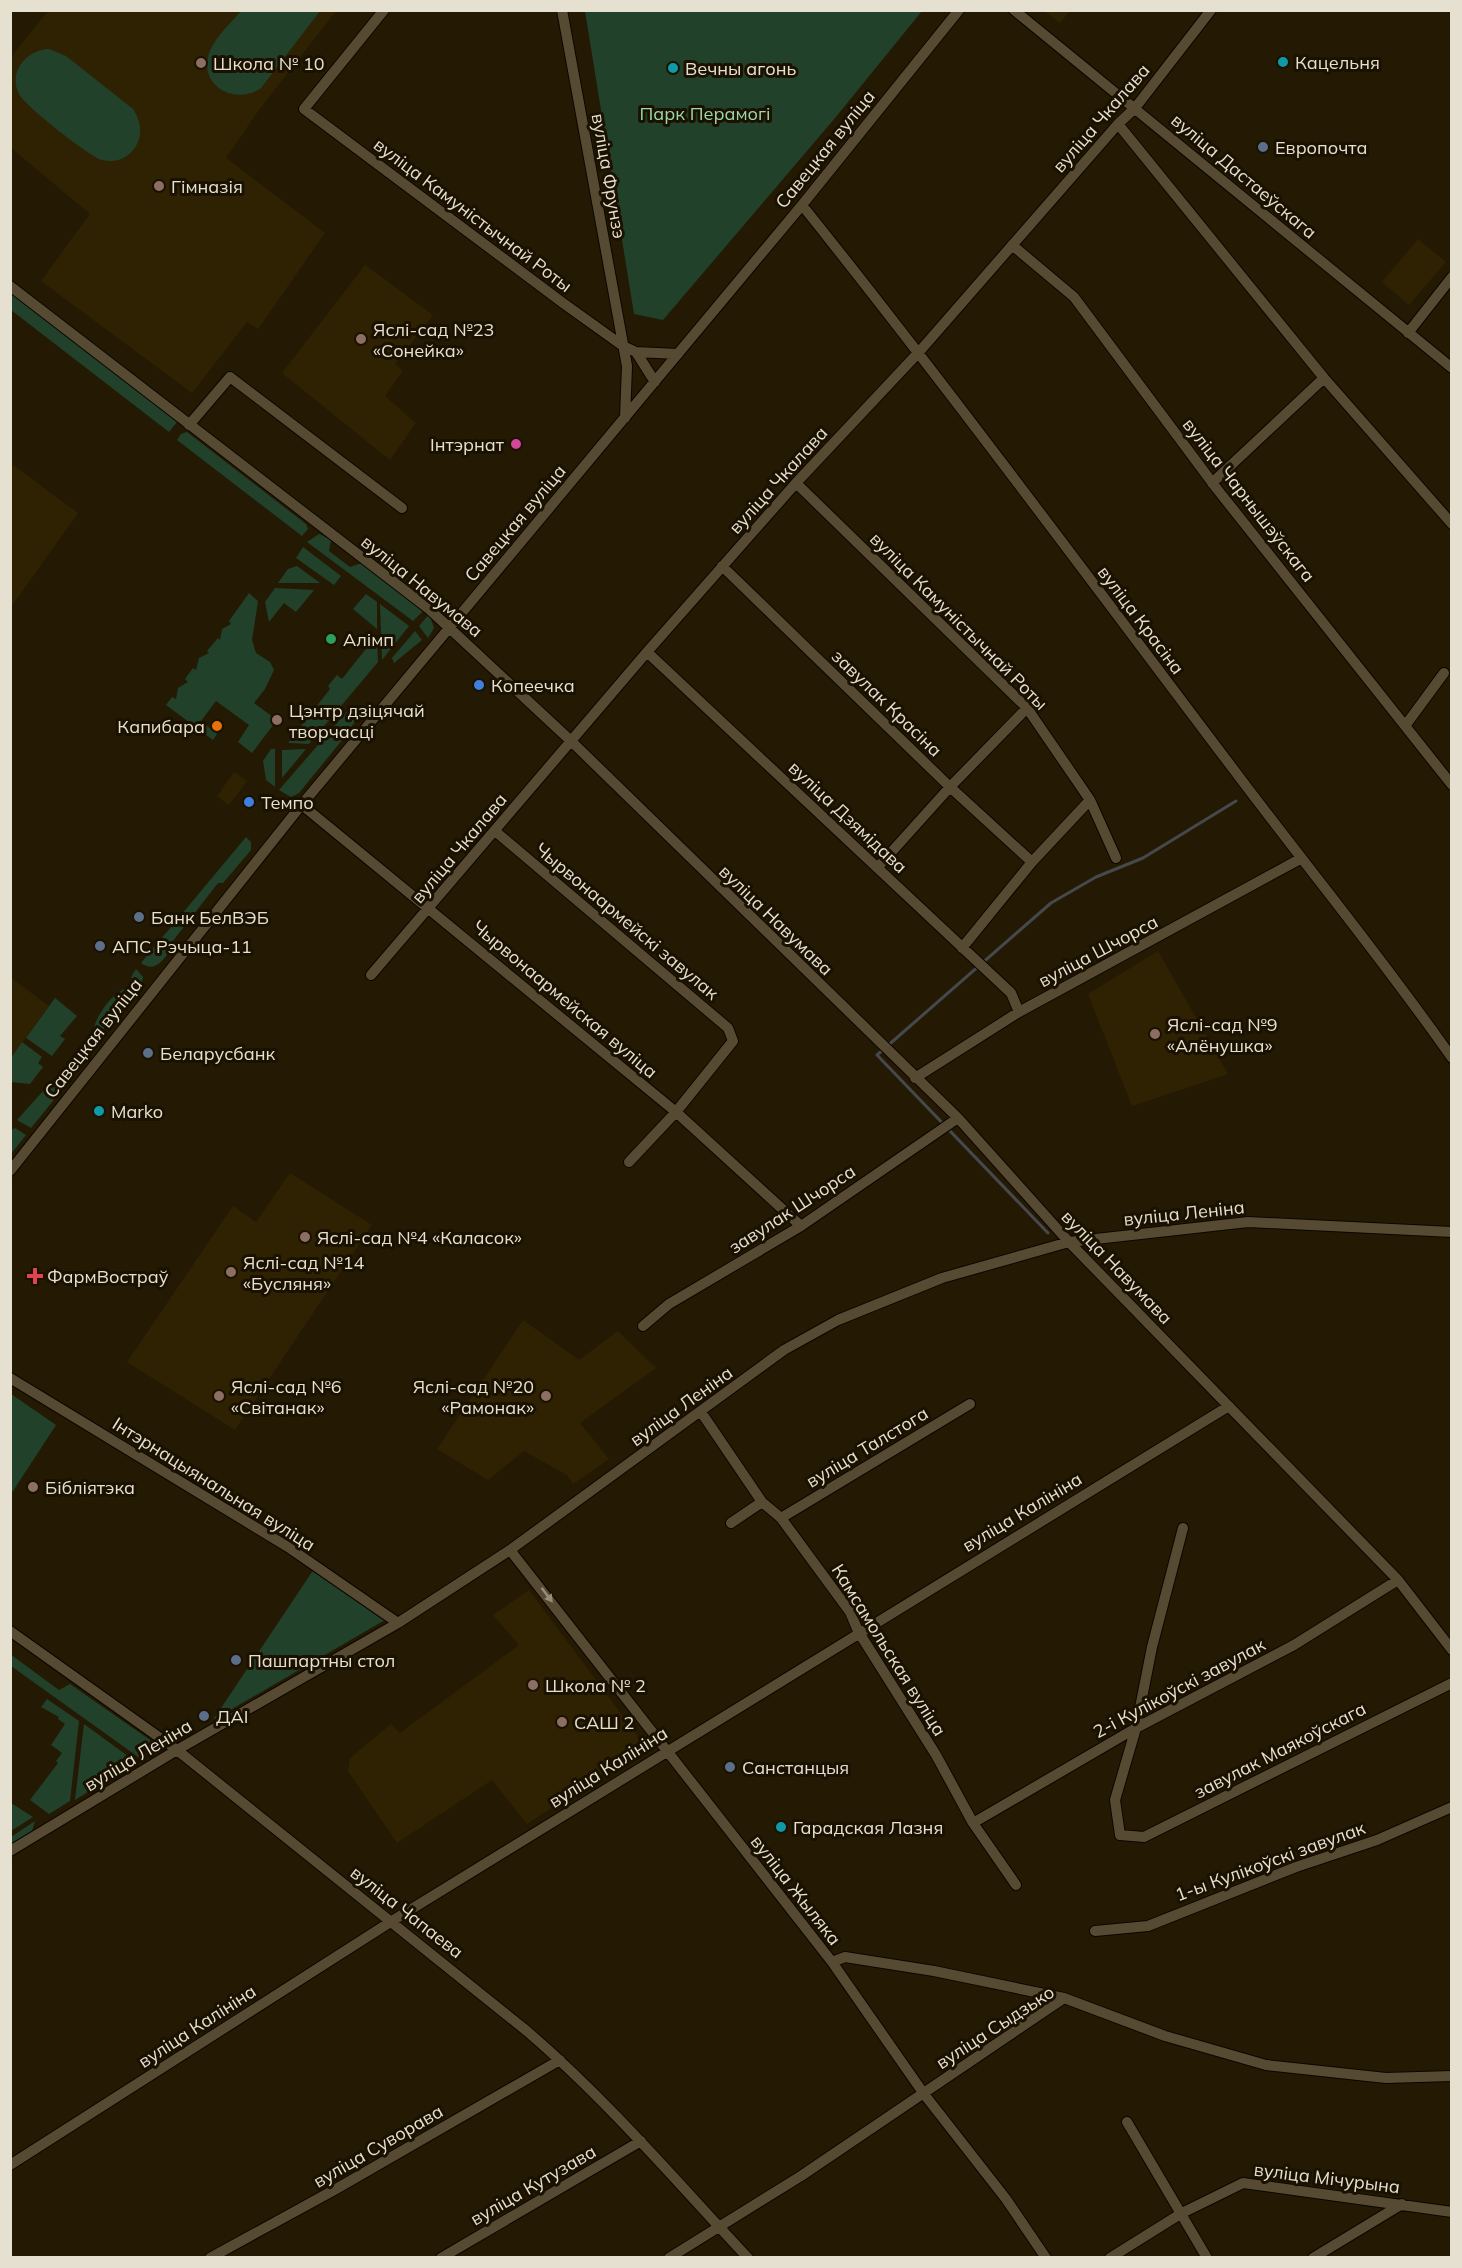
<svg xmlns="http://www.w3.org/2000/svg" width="1462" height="2268" viewBox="0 0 1462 2268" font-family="Mulish,sans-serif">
<rect width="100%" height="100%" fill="#241a03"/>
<path fill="#2f2202" d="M48,11H336L259,110L226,158L325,233L258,329L247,322L192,393L41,281L90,214L11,148V57Z
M1044,11H1070L1060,23Z
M1418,239L1446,262L1409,305L1382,282Z
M365,265L433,315L395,364L403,371L385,396L416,423L390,460L282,373Z
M13,465L78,513L11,607L10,469Z
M234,772L247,781L229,805L217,796Z
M1158,951L1228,1074L1132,1106L1088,994Z
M11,978L49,1006L11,1058Z
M290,1173L372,1225L235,1430L127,1362L233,1206L256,1222Z
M523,1320L579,1360L618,1331L656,1368L580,1423L609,1459L573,1484L567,1475L524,1451L488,1480L437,1449Z
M529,1590L645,1746L527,1824L492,1780L397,1843L348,1771L350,1758L391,1724L400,1733L519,1645L493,1615Z"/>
<path fill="#21412b" d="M241,11H320L261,88C237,105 201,88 208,57C212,40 230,24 241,11Z
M585,11V10L922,11L835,118L663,320L634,314Z
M49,49L66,56L133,109C140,120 143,132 137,144C131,157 116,164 102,160C90,157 25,106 19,94C8,72 26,50 49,49Z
M10,292L177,422L169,432L11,310Z
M187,432L306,524L308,529L302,536L177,440L181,434Z
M319,534L331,540L329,551L350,567L362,563L424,610L413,621L307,542Z
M303,547L341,576L334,585L296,558Z
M297,566L320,583H278L288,569Z
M275,588L314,590L296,612L284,603L269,622L265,602Z
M249,593L258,601L252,640L256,653L270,662L274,670L265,689L254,703L277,720L252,753L238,742L249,725L216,701L201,721L217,734L213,740L166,705L172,697L176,699L178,688L188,682L185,679L193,668L196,670L199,658L209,653L207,651L218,638L220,640L222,629L231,624L229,621Z
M366,594L377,602V629L353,609Z
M380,604L409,626L382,660Z
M429,614L434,628L428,638L419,626Z
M415,631L422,640L394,663L392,658Z
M373,636L377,639L378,662L309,744L288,743L330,689L328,686L337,675L342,679L369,645L367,643Z
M350,708L360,713L347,734L299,793L291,797L279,790Z
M271,749H275V787L266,780L263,761Z
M306,749L282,778V750Z
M246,837L251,842V850L223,883H218L172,942L173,947C164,958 156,974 141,963Z
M136,969L143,977L141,988L131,977Z
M128,988L136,994L99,1034L94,1029C95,1017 115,989 128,988Z
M55,998L77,1016L60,1036L65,1039L52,1056L26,1038Z
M22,1042L42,1057L38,1063L43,1067L30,1084L11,1082V1058Z
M61,1083L53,1101L31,1128L17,1120L43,1091Z
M15,1128L26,1135L11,1154V1130Z
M11,1394L56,1425L11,1494L10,1394Z
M316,1566L390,1617L213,1720Z
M10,1654L59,1690L70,1684L150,1740L151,1744L147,1755L141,1759L11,1666Z
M47,1699L79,1721L70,1801L49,1814L30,1800L58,1763L56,1761L62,1753L51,1745L65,1724L58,1719L59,1717L41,1707Z
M84,1724L136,1762L75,1800Z
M11,1803L33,1817L11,1831Z
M35,1821L32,1831L11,1844V1837Z"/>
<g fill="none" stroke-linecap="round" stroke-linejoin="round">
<path stroke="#45494e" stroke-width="3" d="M1048,1233L877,1055L1051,903L1096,877L1143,858L1236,801"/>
<g stroke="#0d0500" stroke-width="12">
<path id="minor" d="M384,10L304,109L563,303L623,346L636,352L655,382
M562,10L627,366L625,418
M1014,10L1452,368
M1118,124L1324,378L1452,524
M802,205C950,390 1091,581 1234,770C1306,866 1383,959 1452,1058
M1012,245L1074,297L1217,489L1452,785
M10,286L429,609L570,740L958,1118L1069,1242L1398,1580L1452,1650
M1408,333L1452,277
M636,352L678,354
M189,425L230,377L402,508
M796,483L1027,708L1090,800L1116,858
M1212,483L1324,378
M722,566L950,787L1032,862
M647,652L1011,993L1019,1012
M1405,726L1444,673
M302,805L676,1112L801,1226
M495,831L728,1028L733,1041L676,1112L629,1162
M878,867L950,787L1027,708
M962,948L1032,862L1090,800
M371,975L647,652L796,483L919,352L1118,124L1135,108L1211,10
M915,1078L1019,1012L1300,859
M10,1171L299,808L802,205L959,10
M643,1326L669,1304L801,1226L958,1118
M10,1378L288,1547L398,1623
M701,1412L762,1502L781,1518L850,1612L858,1631L936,1755L973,1823L1016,1885
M781,1518L970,1404
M731,1523L762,1502
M1183,1528L1152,1647L1136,1728L1115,1800L1120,1835L1144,1837L1452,1683
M510,1550L832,1962L924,2094L1006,2199L1046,2258
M10,1631L177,1750L528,2032C608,2101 676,2181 748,2258
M973,1823L1136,1728L1294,1645L1398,1580
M10,1851L177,1750L398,1623L510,1550L784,1350L838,1320L942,1278L1069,1242L1248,1222L1452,1232
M1095,1931L1148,1926L1296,1867L1377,1840L1452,1807
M832,1962L845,1957L934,1971L1064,1998
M1127,2122L1207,2258
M10,2165L392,1921L1229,1406
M210,2258L336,2189L560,2060
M441,2258L641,2141
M669,2258L801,2176L1064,1998L1165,2036L1266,2065L1386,2078L1452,2076
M1110,2258L1182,2213L1243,2183L1452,2212
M1313,2258L1402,2204"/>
</g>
<use href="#minor" stroke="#564b32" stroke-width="10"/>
</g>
<defs><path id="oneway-solid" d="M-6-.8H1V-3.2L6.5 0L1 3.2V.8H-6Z" transform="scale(1.5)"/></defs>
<use fill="#978e7a" href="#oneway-solid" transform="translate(547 1595) rotate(53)"/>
<g fill="#0f9aa8" stroke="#1a1100" stroke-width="2">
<circle cx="1283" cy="62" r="6"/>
<circle cx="673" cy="68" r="6"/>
<circle cx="99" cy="1111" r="6"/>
<circle cx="781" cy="1827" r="6"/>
</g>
<g fill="#8d6e63" stroke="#1a1100" stroke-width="2">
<circle cx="201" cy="63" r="6"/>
<circle cx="159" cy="186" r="6"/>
<circle cx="361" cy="339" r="6"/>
<circle cx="277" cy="720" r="6"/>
<circle cx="1155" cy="1034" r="6"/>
<circle cx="305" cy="1237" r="6"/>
<circle cx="231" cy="1272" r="6"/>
<circle cx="219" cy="1396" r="6"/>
<circle cx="546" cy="1396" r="6"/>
<circle cx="33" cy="1487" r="6"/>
<circle cx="533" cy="1685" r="6"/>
<circle cx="562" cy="1722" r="6"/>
</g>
<g fill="#5c6f8a" stroke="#1a1100" stroke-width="2">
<circle cx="1263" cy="147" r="6"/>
<circle cx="139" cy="917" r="6"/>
<circle cx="100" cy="946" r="6"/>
<circle cx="148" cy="1053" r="6"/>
<circle cx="236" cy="1660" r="6"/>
<circle cx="204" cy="1716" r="6"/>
<circle cx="730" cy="1767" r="6"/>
</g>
<circle fill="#d1479c" stroke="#1a1100" stroke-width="2" cx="516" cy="444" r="6"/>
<circle fill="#2e9e5b" stroke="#1a1100" stroke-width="2" cx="331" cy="639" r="6"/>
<g fill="#3f7fe0" stroke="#1a1100" stroke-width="2">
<circle cx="479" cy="685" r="6"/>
<circle cx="249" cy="802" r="6"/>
</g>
<circle fill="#e8710a" stroke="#1a1100" stroke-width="2" cx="217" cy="726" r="6"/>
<path fill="#e0444e" stroke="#1a1100" stroke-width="2" d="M32 1267h6v6h6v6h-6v6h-6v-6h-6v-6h6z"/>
<g text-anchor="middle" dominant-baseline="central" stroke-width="6" stroke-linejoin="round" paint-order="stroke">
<g font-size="18" fill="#e6e0d1" stroke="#1a1100" text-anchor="start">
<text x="1295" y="62">Кацельня</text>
<text x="213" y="63">Школа № 10</text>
<text x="685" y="68">Вечны агонь</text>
<text x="1275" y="147">Европочта</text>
<text x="171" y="186">Гімназія</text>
<text x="373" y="329">Яслі-сад №23<tspan x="373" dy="21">«Сонейка»</tspan></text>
<text x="504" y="444" text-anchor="end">Інтэрнат</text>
<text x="343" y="639">Алімп</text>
<text x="491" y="685">Копеечка</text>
<text x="289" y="710">Цэнтр дзіцячай<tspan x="289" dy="21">творчасці</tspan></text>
<text x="205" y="726" text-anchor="end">Капибара</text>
<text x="261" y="802">Темпо</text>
<text x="151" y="917">Банк БелВЭБ</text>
<text x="112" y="946">АПС Рэчыца-11</text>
<text x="1167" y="1024">Яслі-сад №9<tspan x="1167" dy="21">«Алёнушка»</tspan></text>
<text x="160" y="1053">Беларусбанк</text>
<text x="111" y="1111">Marko</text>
<text x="317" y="1237">Яслі-сад №4 «Каласок»</text>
<text x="243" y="1262">Яслі-сад №14<tspan x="243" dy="21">«Бусляня»</tspan></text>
<text x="47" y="1276">ФармВостраў</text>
<text x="231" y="1386">Яслі-сад №6<tspan x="231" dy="21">«Світанак»</tspan></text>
<text x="534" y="1386" text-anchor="end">Яслі-сад №20<tspan x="534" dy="21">«Рамонак»</tspan></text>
<text x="45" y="1487">Бібліятэка</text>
<text x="248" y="1660">Пашпартны стол</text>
<text x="545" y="1685">Школа № 2</text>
<text x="216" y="1716">ДАІ</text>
<text x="574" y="1722">САШ 2</text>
<text x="742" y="1767">Санстанцыя</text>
<text x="793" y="1827">Гарадская Лазня</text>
</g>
<g font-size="18" fill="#9bd8ad" stroke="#1a1100">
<text x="705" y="113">Парк Перамогі</text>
</g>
<g font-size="18" fill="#e6e0d1" stroke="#1a1100">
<text transform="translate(1101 118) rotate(-49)">вуліца Чкалава</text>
<text transform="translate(825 149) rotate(-51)">Савецкая вуліца</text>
<text transform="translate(609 176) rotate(80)">вуліца Фрунзэ</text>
<text transform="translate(1244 176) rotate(40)">вуліца Дастаеўскага</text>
<text transform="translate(473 215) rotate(37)">вуліца Камуністычнай Роты</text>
<text transform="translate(778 480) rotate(-48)">вуліца Чкалава</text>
<text transform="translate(1249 500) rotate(52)">вуліца Чарнышэўскага</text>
<text transform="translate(515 523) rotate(-50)">Савецкая вуліца</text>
<text transform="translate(422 586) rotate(39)">вуліца Навумава</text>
<text transform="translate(1141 620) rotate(53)">вуліца Красіна</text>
<text transform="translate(959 621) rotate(45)">вуліца Камуністычнай Роты</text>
<text transform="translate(887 703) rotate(44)">завулак Красіна</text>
<text transform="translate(848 817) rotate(43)">вуліца Дзямідава</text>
<text transform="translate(459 848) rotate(-50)">вуліца Чкалава</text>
<text transform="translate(776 920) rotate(44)">вуліца Навумава</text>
<text transform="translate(627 921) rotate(40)">Чырвонаармейскі завулак</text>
<text transform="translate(1098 951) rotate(-28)">вуліца Шчорса</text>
<text transform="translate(565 999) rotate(40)">Чырвонаармейская вуліца</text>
<text transform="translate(93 1038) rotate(-52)">Савецкая вуліца</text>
<text transform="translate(792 1209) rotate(-33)">завулак Шчорса</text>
<text transform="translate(1184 1213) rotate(-6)">вуліца Леніна</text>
<text transform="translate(1117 1267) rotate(46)">вуліца Навумава</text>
<text transform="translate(681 1406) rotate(-36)">вуліца Леніна</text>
<text transform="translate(867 1447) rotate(-31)">вуліца Талстога</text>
<text transform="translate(214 1484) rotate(32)">Інтэрнацыянальная вуліца</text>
<text transform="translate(1022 1512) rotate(-31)">вуліца Калініна</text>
<text transform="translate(889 1650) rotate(58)">Камсамольская вуліца</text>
<text transform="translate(1179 1688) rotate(-28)">2-і Кулікоўскі завулак</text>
<text transform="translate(1280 1750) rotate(-27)">завулак Маякоўскага</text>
<text transform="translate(138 1755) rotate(-31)">вуліца Леніна</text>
<text transform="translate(608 1767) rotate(-32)">вуліца Калініна</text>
<text transform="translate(1270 1861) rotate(-20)">1-ы Кулікоўскі завулак</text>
<text transform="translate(796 1890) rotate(52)">вуліца Жыляка</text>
<text transform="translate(407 1912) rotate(38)">вуліца Чапаева</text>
<text transform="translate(197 2026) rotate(-33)">вуліца Калініна</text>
<text transform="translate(995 2027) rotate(-33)">вуліца Сыдзько</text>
<text transform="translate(378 2146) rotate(-30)">вуліца Суворава</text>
<text transform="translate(1327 2178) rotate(7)">вуліца Мічурына</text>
<text transform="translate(533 2185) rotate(-30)">вуліца Кутузава</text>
</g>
</g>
<rect width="1462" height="2268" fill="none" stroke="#e6e0d1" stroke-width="24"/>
</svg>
